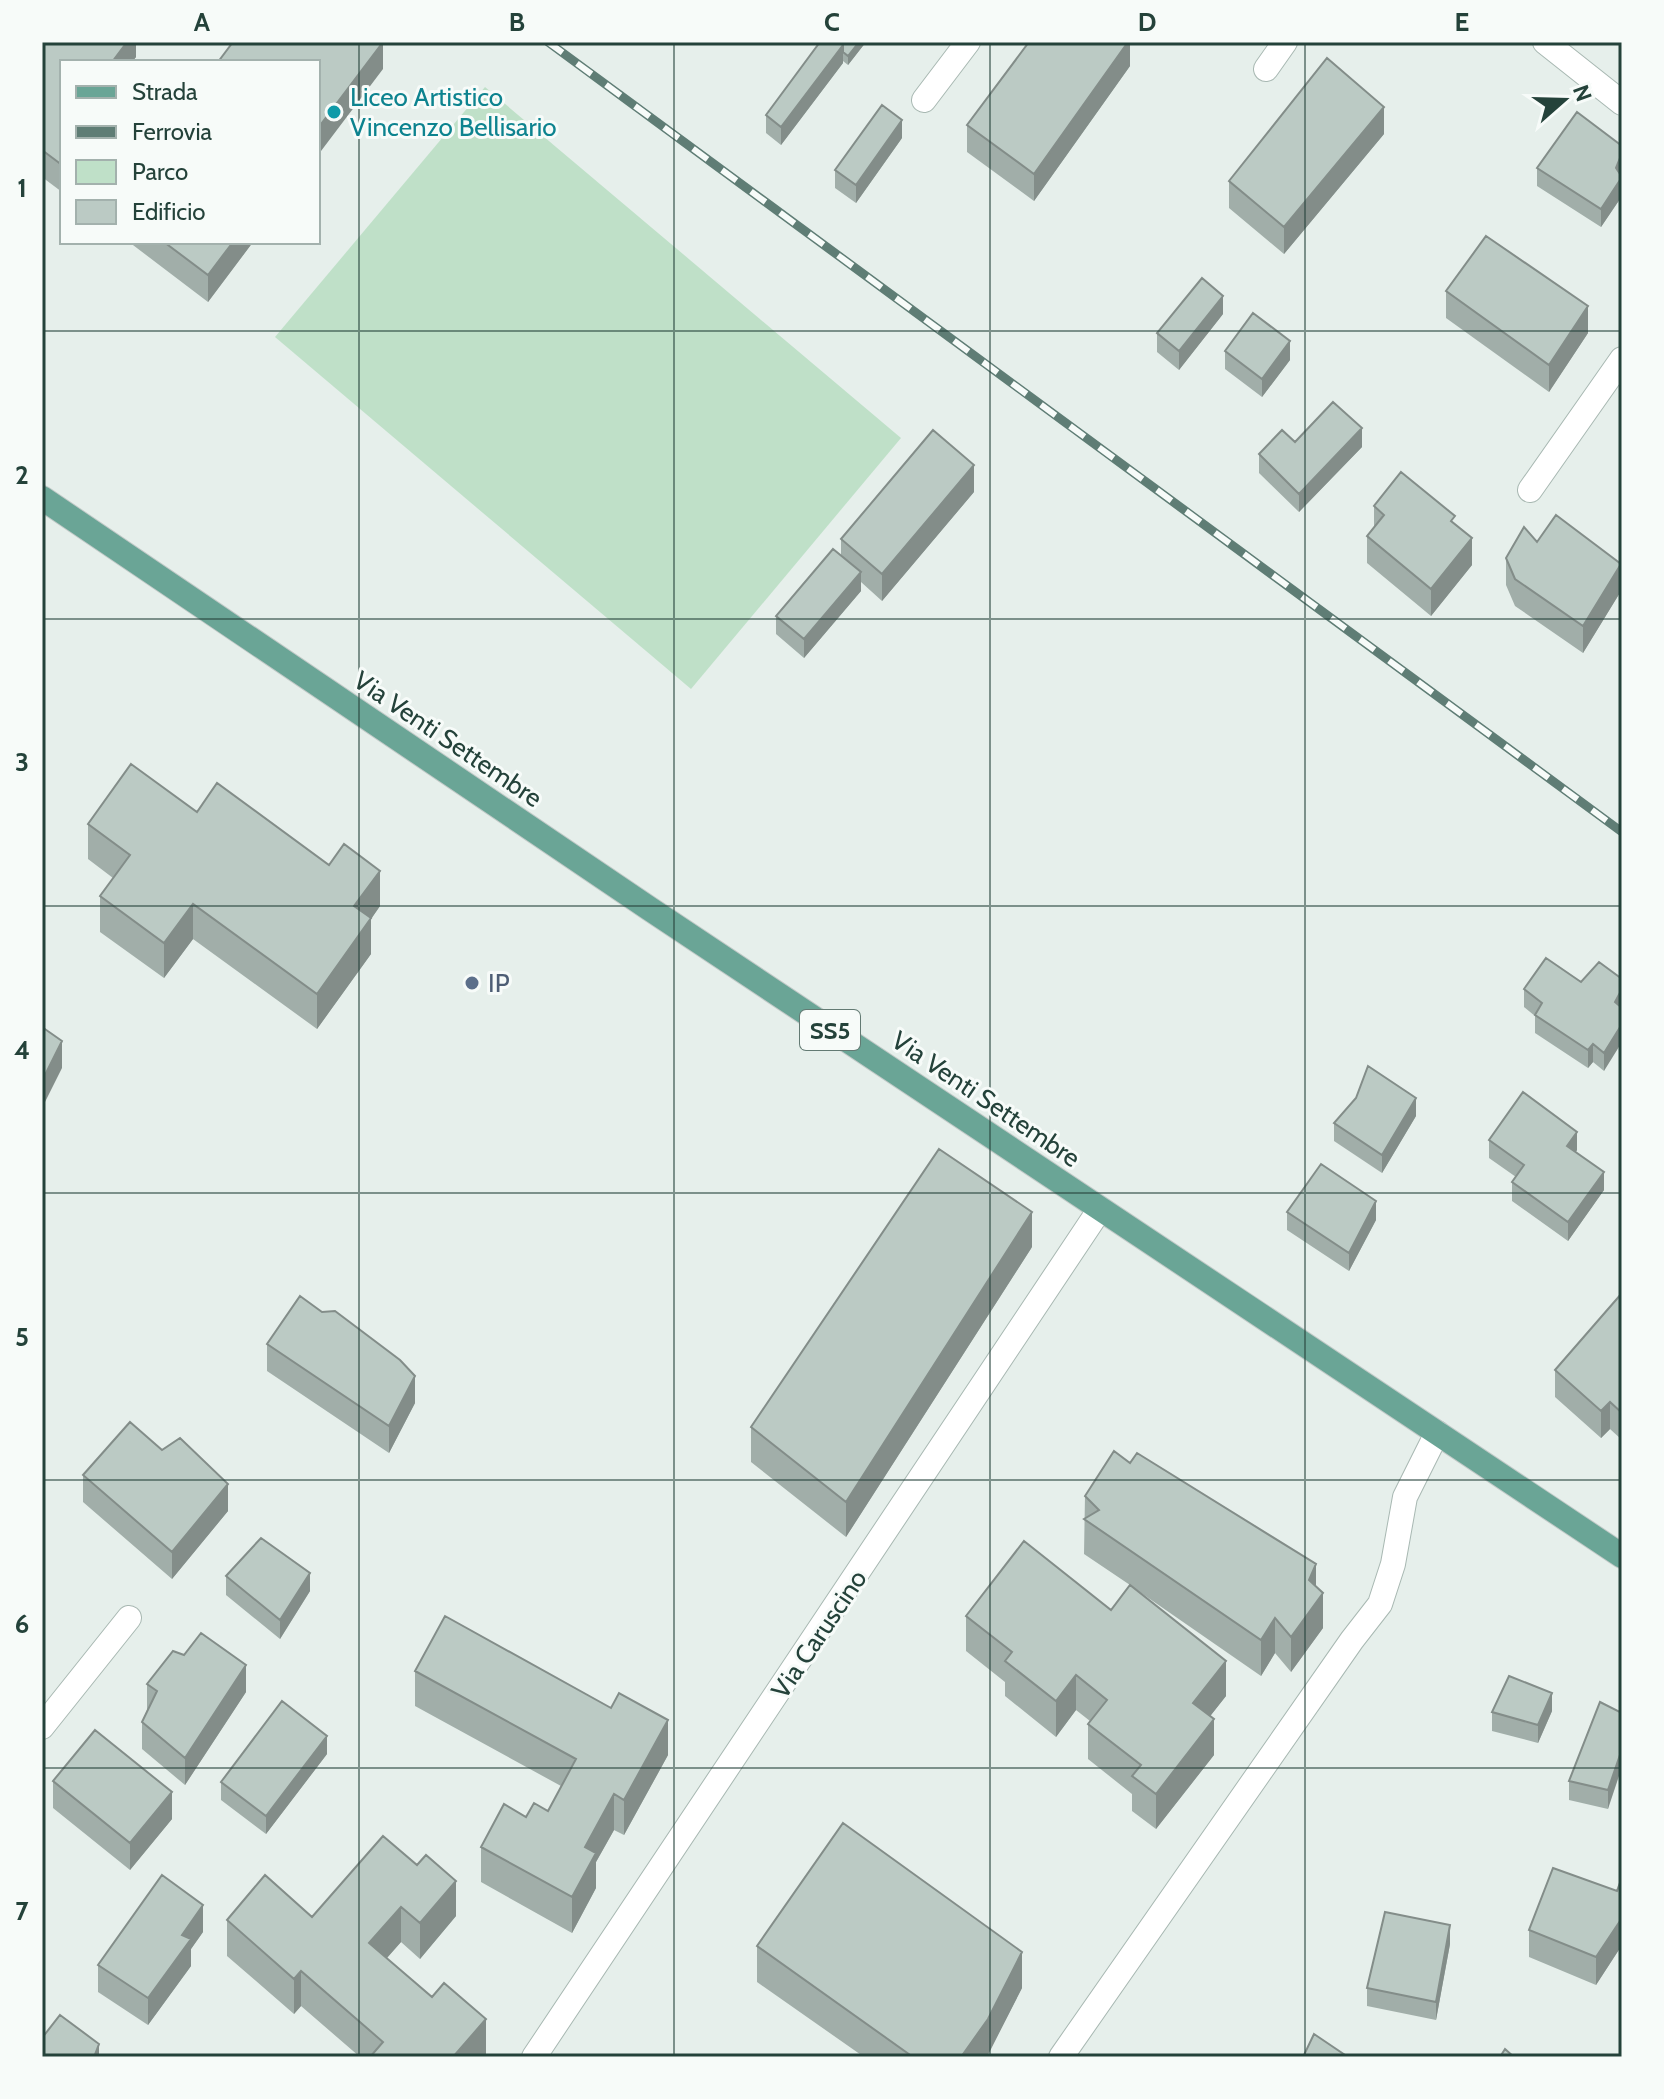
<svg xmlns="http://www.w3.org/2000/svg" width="1664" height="2099" viewBox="0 0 1664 2099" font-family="Cabin,sans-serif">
<rect width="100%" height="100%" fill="#e6efeb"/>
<path fill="#bfe0c8" d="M485,87L901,438L691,689L275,337Z"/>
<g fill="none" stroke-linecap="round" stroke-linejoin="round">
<g stroke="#a8b8b2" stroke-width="26">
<path id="street" d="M1545,42L1622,103
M1266,69L1285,42
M924,100L968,42
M1530,490L1622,359
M42,1727L129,1618
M534,2057L1100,1209
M1061,2057L1352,1640L1380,1604L1393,1564L1405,1497L1437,1433"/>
</g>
<g stroke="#c2cac8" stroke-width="26">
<path id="primary" d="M42,498L650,909L1622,1556"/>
</g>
<use href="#street" stroke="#fff" stroke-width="24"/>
<use href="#primary" stroke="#6aa596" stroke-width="24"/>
<g stroke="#5f7d75" stroke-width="9">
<path id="rail" d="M548,42L1622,832"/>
</g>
<use href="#rail" stroke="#f7fbf9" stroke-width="6" stroke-dasharray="18" stroke-linecap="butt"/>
</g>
<path fill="#a1aea9" d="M42,42H136V57L132,62H62V192L42,177Z
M820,42H866L848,65L843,61V63L781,145L766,133V115Z
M1130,42V66L1034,201L967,152V125Z
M1384,134L1284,254L1229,208V181Z
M902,138L856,203L835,188V170Z
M1537,168L1620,175L1622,196L1601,227L1537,186Z
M129,242H253L208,302Z
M1446,291L1588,333L1549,392L1446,318Z
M1223,314L1179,370L1157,352V333Z
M1225,351L1290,360L1262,397L1225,369Z
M1295,442L1362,447L1299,512L1259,473V454Z
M974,492L882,601L861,582V591L804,658L776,634V616L841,556V539Z
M1374,506L1455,524L1472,565L1431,616L1367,563V536L1374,528Z
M1537,542L1621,591L1583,653L1515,606L1506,585V558Z
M197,812L380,906L371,919V954L317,1029L193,939L164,978L100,932V896L113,878L88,859V824Z
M1622,979L1604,1071L1593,1062L1588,1068L1535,1033V1016L1524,1007V989Z
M1416,1116L1382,1173L1334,1141V1123Z
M1489,1140L1577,1150L1576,1152L1604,1190L1568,1241L1512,1201V1182L1516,1177L1489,1158Z
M1287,1212L1376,1220L1349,1271L1287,1230Z
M1032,1247L846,1537L751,1462V1427Z
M1622,1293V1440L1610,1429L1601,1438L1555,1397V1370Z
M267,1344L415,1403L389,1453L267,1371Z
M162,1450L228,1511L172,1579L83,1502V1475Z
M1130,1463L1316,1587L1323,1628L1291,1672L1275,1653L1261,1676L1134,1588L1226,1696L1210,1716L1214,1755L1156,1829L1132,1811V1794L1088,1759V1724L1090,1721L1076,1710L1056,1737L1005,1696V1682L966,1651V1616L1111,1610L1130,1585L1084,1554L1085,1496Z
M226,1576L310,1591L280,1639L226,1595Z
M415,1671L668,1755L624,1835L614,1830L596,1862V1888L572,1933L481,1882V1847L526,1817L548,1811L561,1786L415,1706Z
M147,1684L246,1692L185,1785L142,1749V1722L147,1710Z
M1552,1711L1538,1743L1492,1731V1712Z
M1619,1712L1608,1809L1569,1800V1781Z
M327,1754L266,1834L221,1800V1782Z
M53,1781L172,1819L130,1870L53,1808Z
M383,1836L456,1916L420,1959L401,1942L387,1958L486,2054L484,2057H360L301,2006L294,2014L227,1956V1920L312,1917Z
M1622,1877V1945L1596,1985L1529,1957V1930L1617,1891Z
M203,1932L191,1949V1966L148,2025L98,1992V1965Z
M1450,1944L1436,2020L1367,2006V1988Z
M757,1946L1022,1988L986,2057H864L757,1982Z"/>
<path fill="#838d89" d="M127,42H136V57L132,62H112Z
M383,42V69L318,155V128Z
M859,42H866L848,65V56Z
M1128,42H1130V66L1034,201V174Z
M843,45V63L781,145V127Z
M1384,107V134L1284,254V227Z
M902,120V138L856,203V185Z
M1622,153V171L1616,187V168Z
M1622,177V196L1601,227V209Z
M233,242H253L208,302V275Z
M1223,296V314L1179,370V351Z
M1588,306V333L1549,392V365Z
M1290,341V360L1262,397V379Z
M1362,428V447L1299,512V494Z
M974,465V492L882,601V574Z
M1472,538V565L1431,616V589Z
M1621,564V591L1583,653V626Z
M861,572V591L804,658V639Z
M45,741V776L42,779V744Z
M380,871V906L371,919V954L317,1029V994L354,906Z
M193,904V939L164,978V943Z
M1622,989V1007L1615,1002Z
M1622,1024V1042L1604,1071V1053Z
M62,1041V1068L42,1108V1081Z
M1593,1044V1062L1588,1068V1050Z
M1416,1098V1116L1382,1173V1155Z
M1577,1132V1150L1567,1164V1146Z
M1604,1172V1190L1568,1241V1222Z
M1376,1201V1220L1349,1271V1253Z
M1032,1212V1247L846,1537V1502Z
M415,1376V1403L389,1453V1426Z
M1610,1402V1429L1601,1438V1411Z
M228,1484V1511L172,1579V1552Z
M1316,1564V1599L1323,1593V1628L1291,1672V1637L1309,1580Z
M310,1573V1591L280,1639V1620Z
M1275,1618V1653L1261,1676V1640Z
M1226,1661V1696L1193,1738V1703Z
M246,1665V1692L185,1785V1758Z
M1076,1675V1710L1056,1737V1701Z
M1552,1693V1711L1538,1743V1725Z
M1214,1719V1755L1156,1829V1794Z
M668,1720V1755L624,1835V1800Z
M327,1736V1754L266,1834V1816Z
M1622,1749V1767L1608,1809V1790Z
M172,1792V1819L130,1870V1843Z
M614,1794V1830L596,1862V1888L572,1933V1897L585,1847Z
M456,1881V1916L420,1959V1923Z
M203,1905V1932L191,1949V1966L148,2025V1998L182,1935Z
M401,1907V1942L369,1978V1943Z
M1622,1918V1945L1596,1985V1957Z
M1450,1925V1944L1436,2020V2002Z
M1022,1952V1988L988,2055L986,2057H961Z
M301,1971V2006L294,2014V1979Z
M486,2019V2054L484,2057H453Z
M99,2044V2057H94Z"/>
<path fill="#bbcac4" stroke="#838d89" stroke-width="2" d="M42,42H127L112,62H62V165L42,150Z
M233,42H383L318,128V62H218Z
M820,42H839L843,45L781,127L766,115Z
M839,42H859L848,56L843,52V45Z
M1029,42H1128L1034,174L967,125Z
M1327,58L1384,107L1284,227L1229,181Z
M882,105L902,120L856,185L835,170Z
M1577,112L1622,146V153L1616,168L1622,177L1601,209L1537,168Z
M1486,236L1588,306L1549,365L1446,291Z
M164,242H233L208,275Z
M1202,278L1223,296L1179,351L1157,333Z
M1253,313L1290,341L1262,379L1225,351Z
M1333,402L1362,428L1299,494L1259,454L1282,430L1295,442Z
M933,430L974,465L882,574L841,539Z
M1401,472L1455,516L1451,521L1472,538L1431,589L1367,536L1384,515L1374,506Z
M1556,515L1621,564L1583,626L1515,579L1506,558L1524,527L1537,542Z
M833,549L861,572L804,639L776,616Z
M131,764L197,812L217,783L329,865L344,844L380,871L354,906L371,918L317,994L193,904L164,943L100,896L130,855L88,824Z
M1546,958L1581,982L1599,962L1622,979V989L1615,1002L1622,1008V1024L1604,1053L1593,1044L1588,1050L1535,1015L1542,1003L1524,989Z
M42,1027L62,1041L42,1081Z
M1368,1066L1416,1098L1382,1155L1334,1123L1356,1098Z
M1523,1092L1577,1132L1567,1146L1604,1172L1568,1222L1512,1182L1524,1165L1489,1140Z
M939,1149L1032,1212L846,1502L751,1427Z
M1321,1164L1376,1201L1349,1253L1287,1212Z
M1622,1293V1413L1610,1402L1601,1411L1555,1370Z
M300,1296L322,1312L335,1311L400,1360L415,1376L389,1426L267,1344Z
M130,1422L162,1450L180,1438L228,1484L172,1552L83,1475Z
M1114,1451L1130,1463L1137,1453L1316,1564L1309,1580L1323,1593L1291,1637L1275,1618L1261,1640L1084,1519L1099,1510L1085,1496Z
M261,1538L310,1573L280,1620L226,1576Z
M1024,1541L1111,1610L1130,1585L1226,1661L1193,1703L1214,1719L1156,1794L1132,1776L1141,1765L1088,1724L1107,1700L1076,1675L1056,1701L1005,1661L1012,1652L966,1616Z
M445,1616L611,1708L619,1693L668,1720L624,1800L614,1794L585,1847L596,1853L572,1897L481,1847L504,1804L526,1817L534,1803L548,1811L576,1759L415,1671Z
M201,1633L246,1665L185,1758L142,1722L157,1691L147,1684L173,1651L184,1655Z
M1509,1676L1552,1693L1538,1725L1492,1712Z
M282,1701L327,1736L266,1816L221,1782Z
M1600,1702L1622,1713V1749L1608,1790L1569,1781Z
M95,1730L172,1792L130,1843L53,1781Z
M843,1823L1022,1952L988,2019L961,2057H913L757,1946Z
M383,1836L417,1865L426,1855L456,1881L420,1923L401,1907L369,1943L432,1997L444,1983L486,2019L453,2057H370L383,2042L301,1971L294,1979L227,1920L265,1875L312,1917Z
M1553,1868L1617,1891L1622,1877V1918L1596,1957L1529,1930Z
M162,1875L203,1905L182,1935L191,1939L148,1998L98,1965Z
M1385,1912L1450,1925L1436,2002L1367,1988Z
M60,2015L99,2044L94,2057H42V2038Z
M1314,2034L1348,2057H1303Z
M1505,2049L1514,2057H1500Z"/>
<path fill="none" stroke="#24423a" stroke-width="2" stroke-opacity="0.55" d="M359,42V2057M674,42V2057M990,42V2057M1305,42V2057M42,331H1622M42,619H1622M42,906H1622M42,1193H1622M42,1480H1622M42,1768H1622"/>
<circle fill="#0f9aa8" stroke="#f7fbf9" stroke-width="3" cx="334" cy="112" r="8"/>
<circle fill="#5c6f8a" stroke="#f7fbf9" stroke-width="3" cx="472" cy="983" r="8"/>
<g text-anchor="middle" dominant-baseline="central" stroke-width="6" stroke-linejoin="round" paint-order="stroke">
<rect fill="#f7fbf9" stroke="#637a73" stroke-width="2" x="800" y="1010" width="60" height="40" rx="6"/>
<g font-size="24" font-weight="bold" fill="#24423a">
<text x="830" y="1030">SS5</text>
</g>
<g font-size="26" fill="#0d838f" stroke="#f7fbf9" text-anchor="start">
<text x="350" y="97">Liceo Artistico<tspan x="350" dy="30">Vincenzo Bellisario</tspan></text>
</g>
<g font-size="26" fill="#24423a" stroke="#f7fbf9">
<text transform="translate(448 739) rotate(34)">Via Venti Settembre</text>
<text transform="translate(986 1099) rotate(34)">Via Venti Settembre</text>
<text transform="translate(819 1634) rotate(-56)">Via Caruscino</text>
</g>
<g font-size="26" fill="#4e5e75" stroke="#f7fbf9" text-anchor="start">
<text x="488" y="983">IP</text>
</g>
</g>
<rect width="1664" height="2099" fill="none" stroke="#f7fbf9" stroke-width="88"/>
<rect x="60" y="60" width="260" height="184" fill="#f7fbf9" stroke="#a3b1ad" stroke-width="2"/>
<rect x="76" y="86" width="40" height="12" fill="#6aa596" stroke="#a3b1ad" stroke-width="2"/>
<text x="132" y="100" font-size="24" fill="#24423a">Strada</text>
<rect x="76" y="126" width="40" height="12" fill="#5f7d75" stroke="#a3b1ad" stroke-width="2"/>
<text x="132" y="140" font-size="24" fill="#24423a">Ferrovia</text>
<rect x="76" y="160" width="40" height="24" fill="#bfe0c8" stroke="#a3b1ad" stroke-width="2"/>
<text x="132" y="180" font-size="24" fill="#24423a">Parco</text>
<rect x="76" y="200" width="40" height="24" fill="#bbcac4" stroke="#a3b1ad" stroke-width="2"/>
<text x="132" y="220" font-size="24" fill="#24423a">Edificio</text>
<g transform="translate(1564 100) rotate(70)" stroke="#f7fbf9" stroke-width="6" paint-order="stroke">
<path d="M0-6L14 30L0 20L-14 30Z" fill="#24423a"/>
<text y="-12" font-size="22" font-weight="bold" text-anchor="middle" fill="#24423a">N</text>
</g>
<rect x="44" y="44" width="1576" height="2011" fill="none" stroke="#24423a" stroke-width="3"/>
<g font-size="26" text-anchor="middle" font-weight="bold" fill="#24423a">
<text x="202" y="31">A</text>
<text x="517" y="31">B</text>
<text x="832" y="31">C</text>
<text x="1147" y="31">D</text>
<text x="1462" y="31">E</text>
<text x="22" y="197">1</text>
<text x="22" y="484">2</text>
<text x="22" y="771">3</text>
<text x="22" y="1059">4</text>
<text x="22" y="1346">5</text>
<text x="22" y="1633">6</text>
<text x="22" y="1920">7</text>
</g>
</svg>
